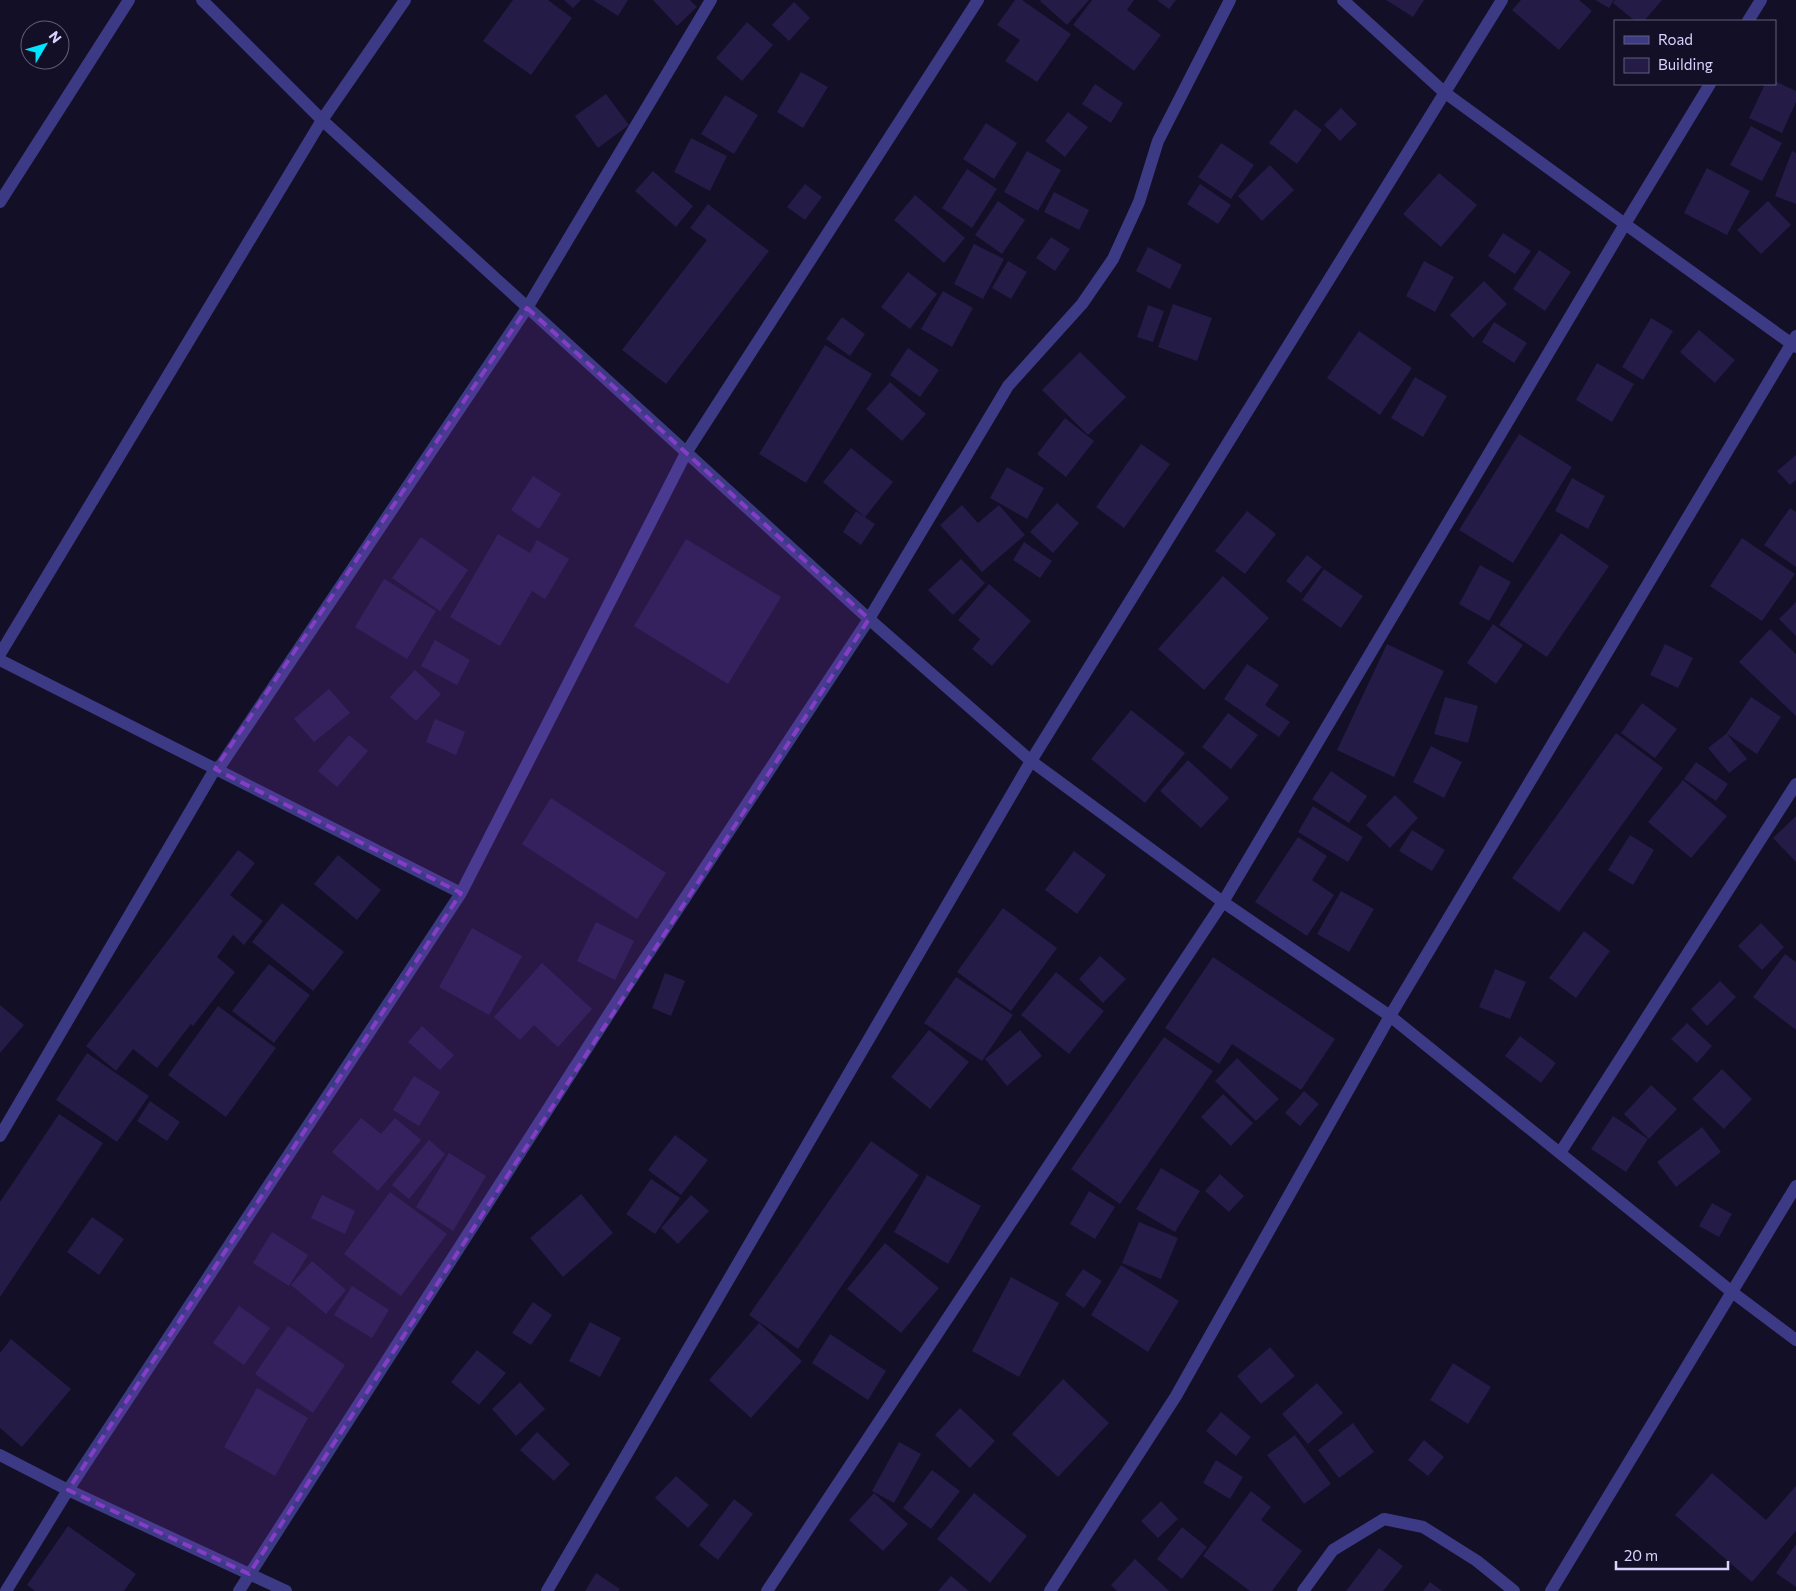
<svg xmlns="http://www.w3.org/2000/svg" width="1796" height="1591" viewBox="0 0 1796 1591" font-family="Commissioner,sans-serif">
<rect width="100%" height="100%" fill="#130f26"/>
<path fill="#241b47" d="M513,0H548L572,18L531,75L483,41Z
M564,0H581L573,8Z
M593,0H628L618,16Z
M653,0H690L697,7L677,26Z
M1015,0H1022L1071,34L1037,82L1005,61L1020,40L997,25Z
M1041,0H1089L1067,25L1040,1Z
M1092,0H1134L1127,10L1161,35L1134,71L1073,25Z
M1157,0H1176L1169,9Z
M1386,0H1424L1413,17Z
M1521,0H1579L1592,11L1559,50L1512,10Z
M1595,0H1614L1609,8Z
M1615,0H1662L1644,21H1635L1613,3Z
M794,2L810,18L789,41L772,25Z
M747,22L773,45L742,81L716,58Z
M801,72L828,87L803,128L777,112Z
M1775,81L1796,91V102L1782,133L1749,118L1765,84H1775Z
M1095,84L1123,103L1111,123L1082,104Z
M606,94L629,125L598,148L575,116Z
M725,95L758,115L734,154L701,134Z
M1341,108L1357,124L1340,141L1324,125Z
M1295,109L1322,130L1297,164L1269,143Z
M1068,112L1088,127L1065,157L1045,141Z
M986,123L1017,143L994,179L963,159Z
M1751,126L1782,143L1762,181L1730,165Z
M691,138L727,156L710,191L674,172Z
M1221,143L1254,165L1231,199L1198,177Z
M1027,151L1061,170L1038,211L1004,192Z
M1792,151L1796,153V204L1775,196Z
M1270,165L1294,190L1262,221L1238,196Z
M1707,168L1750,191L1727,235L1684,213Z
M967,169L997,189L972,228L942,208Z
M653,171L693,206L676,227L635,191Z
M1439,173L1477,205L1441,247L1403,214Z
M805,184L822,197L805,220L787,207Z
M1200,184L1231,205L1218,224L1187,204Z
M1054,192L1089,210L1079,230L1044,212Z
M915,195L965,238L944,263L894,220Z
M998,201L1025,220L1002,254L975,235Z
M1768,201L1791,225L1761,254L1737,230Z
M708,204L769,251L666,384L622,350L707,240L690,228Z
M1503,233L1531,251L1515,274L1488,256Z
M1051,237L1070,249L1055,271L1036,258Z
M974,244L1004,259L983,299L954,284Z
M1148,247L1182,265L1170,289L1136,271Z
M1539,250L1571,272L1545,311L1513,289Z
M1008,261L1027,272L1011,299L992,288Z
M1424,261L1454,277L1435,312L1406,296Z
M908,272L937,294L910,329L881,307Z
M1484,281L1507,304L1473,338L1450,315Z
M943,291L973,308L952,347L921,329Z
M1173,304L1212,318L1197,361L1158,347Z
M1148,305L1164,311L1153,342L1137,337Z
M842,317L865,334L850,356L826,339Z
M1651,318L1673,331L1643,380L1622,367Z
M1494,322L1527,343L1514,363L1482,342Z
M1699,330L1735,360L1715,383L1680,352Z
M1359,331L1412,368L1380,415L1327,378Z
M825,345L872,374L806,483L759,454Z
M908,348L939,370L920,397L890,375Z
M1080,352L1126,397L1088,435L1042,390Z
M1597,363L1634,384L1612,422L1576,400Z
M1415,377L1447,396L1423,437L1391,418Z
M890,382L926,414L902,441L866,409Z
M1065,418L1094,441L1066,477L1037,454Z
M1519,434L1572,467L1513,563L1459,530Z
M1141,444L1170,464L1124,528L1096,507Z
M851,448L893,482L865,517L823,482Z
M1796,455V480L1790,485L1777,471Z
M1007,467L1044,488L1027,519L990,498Z
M533,476L561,494L539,529L511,510Z
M1572,478L1605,496L1588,529L1555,511Z
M1057,503L1079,523L1053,553L1030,532Z
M962,505L978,523L999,505L1025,535L982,572L940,525Z
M1790,508L1796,512V567L1764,545Z
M856,511L875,524L861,545L843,532Z
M1247,511L1276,534L1245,574L1215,551Z
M1561,533L1609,566L1547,657L1499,625Z
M498,534L530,553L537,540L569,559L545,599L532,591L500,646L450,617Z
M421,537L468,570L440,611L392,578Z
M1742,538L1795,574L1762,621L1710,586Z
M686,539L781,597L728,684L634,626Z
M1024,542L1052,561L1040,578L1013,560Z
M1307,555L1322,567L1301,593L1286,581Z
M961,559L985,583L953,615L928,590Z
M1480,565L1511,582L1489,621L1459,604Z
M1324,569L1363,596L1341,628L1302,600Z
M1223,576L1269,618L1204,690L1158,649Z
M384,579L436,611L407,659L355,627Z
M989,584L1031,621L992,666L972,649L980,639L958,620Z
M1796,602V636L1779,619Z
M1493,624L1523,645L1496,684L1467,663Z
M1770,629L1796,654V716L1739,662Z
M435,640L470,660L457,685L421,666Z
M1387,644L1444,671L1394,777L1337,750Z
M1665,644L1693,658L1678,688L1650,675Z
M1247,664L1279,685L1265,705L1290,722L1279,737L1224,699Z
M415,670L441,694L416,721L390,697Z
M329,689L350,713L314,742L294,719Z
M1445,697L1478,706L1468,743L1434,734Z
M1751,697L1781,717L1757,754L1727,734L1747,759L1729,773L1708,748L1726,734Z
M1642,703L1677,729L1655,758L1621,733Z
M1131,710L1185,753L1145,803L1091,759Z
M1228,713L1258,735L1231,769L1202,747Z
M435,719L465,732L456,755L426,742Z
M1616,733L1663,768L1559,912L1512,878Z
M349,735L368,751L337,787L318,771Z
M1431,746L1462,762L1444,798L1413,782Z
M1188,760L1229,798L1201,828L1160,791Z
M1696,762L1728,784L1716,801L1684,779Z
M1331,771L1367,796L1349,823L1312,799Z
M1683,780L1727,816L1691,858L1648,822Z
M1395,795L1418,818L1390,848L1366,825Z
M551,798L666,873L637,919L522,844Z
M1313,806L1363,837L1348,862L1298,832Z
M1796,816V862L1773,838Z
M1412,830L1445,850L1432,871L1399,851Z
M1630,835L1654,850L1633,885L1608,870Z
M1298,837L1327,856L1312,880L1334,895L1307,936L1255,902Z
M238,850L255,863L230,895L263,921L244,945L233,935L217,957L235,972L193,1026L191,1024L157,1068L133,1049L116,1071L86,1046Z
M1074,851L1106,875L1077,914L1045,890Z
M338,855L381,890L357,920L314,884Z
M1341,891L1374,909L1349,952L1317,934Z
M282,903L344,952L313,991L252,942Z
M1003,908L1057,948L1011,1011L957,972Z
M596,922L634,941L615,980L577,961Z
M1761,923L1784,947L1762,970L1738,946Z
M472,928L522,956L489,1015L439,987Z
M1584,931L1610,951L1576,998L1549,978Z
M1785,954L1796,962V1030L1753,997Z
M1100,956L1126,979L1103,1003L1079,979Z
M1213,957L1335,1039L1301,1090L1232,1044L1219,1064L1165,1028Z
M542,963L592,1009L558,1047L534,1025L520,1040L494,1017Z
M269,964L310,995L274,1043L232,1011Z
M1495,969L1526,982L1510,1019L1479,1007Z
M1056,972L1104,1011L1069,1054L1021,1015Z
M665,973L685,981L671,1016L652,1008Z
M956,977L1013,1015L982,1061L924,1023Z
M1720,981L1736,997L1707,1026L1691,1009Z
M0,1005L24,1025L0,1053Z
M218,1006L276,1048L226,1117L168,1075Z
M1687,1023L1712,1046L1697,1063L1671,1039Z
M422,1026L454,1055L440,1070L408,1042Z
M929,1030L969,1062L930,1109L891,1077Z
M1020,1030L1042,1056L1007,1086L985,1059Z
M1520,1036L1556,1063L1541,1083L1505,1056Z
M1164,1037L1213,1071L1120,1204L1071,1169Z
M87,1053L149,1096L117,1142L56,1100Z
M1237,1058L1279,1099L1256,1121L1215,1081Z
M1722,1069L1752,1099L1724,1129L1692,1099Z
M414,1076L440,1092L419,1126L393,1110Z
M1651,1085L1677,1109L1649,1139L1624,1114Z
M1304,1091L1319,1104L1300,1126L1285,1113Z
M1223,1094L1253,1123L1231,1146L1201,1117Z
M150,1101L180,1122L167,1141L137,1121Z
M59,1114L103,1143L0,1297V1202Z
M1613,1116L1648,1139L1626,1172L1591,1149Z
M361,1118L381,1134L395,1118L421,1140L378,1191L332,1152Z
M1702,1127L1721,1152L1676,1187L1657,1162Z
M675,1135L708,1160L681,1195L648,1170Z
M429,1140L445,1154L409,1199L392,1185Z
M871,1141L919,1175L798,1349L749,1315Z
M449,1153L486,1176L453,1231L416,1207Z
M1161,1168L1200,1191L1175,1232L1136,1209Z
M1220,1174L1244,1196L1229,1212L1205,1191Z
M927,1175L981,1206L948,1264L894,1232Z
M651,1179L680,1198L655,1234L626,1214Z
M1089,1191L1115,1207L1095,1239L1070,1224Z
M390,1192L447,1234L401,1296L344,1254Z
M581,1194L613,1233L563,1277L530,1238Z
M322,1195L355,1211L345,1234L311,1218Z
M691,1195L709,1211L678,1244L661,1228Z
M1712,1203L1732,1214L1719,1237L1699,1226Z
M92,1217L124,1239L99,1275L67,1252Z
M1139,1222L1178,1238L1161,1279L1122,1263Z
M272,1232L308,1255L289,1286L253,1263Z
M885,1243L939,1288L901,1333L847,1289Z
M312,1261L346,1290L326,1314L291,1285Z
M1121,1265L1179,1301L1148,1352L1091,1315Z
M1083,1269L1102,1281L1084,1308L1065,1295Z
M1011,1277L1059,1303L1019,1377L972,1351Z
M352,1286L389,1310L372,1338L334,1315Z
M533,1302L552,1315L531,1345L512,1333Z
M239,1306L270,1328L244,1365L213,1343Z
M590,1322L621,1338L600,1377L569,1361Z
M759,1323L802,1361L751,1418L709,1380Z
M288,1326L345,1365L313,1413L255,1374Z
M830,1334L886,1371L868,1400L812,1363Z
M11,1339L71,1389L22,1447L0,1428V1353Z
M1270,1347L1295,1376L1261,1404L1237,1376Z
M477,1350L506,1373L479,1405L451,1382Z
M1453,1363L1491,1387L1468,1424L1430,1400Z
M1063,1379L1109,1423L1058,1477L1012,1434Z
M520,1382L545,1409L516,1436L492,1409Z
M1317,1383L1343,1413L1308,1444L1282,1414Z
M257,1388L308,1418L275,1476L224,1447Z
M960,1408L995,1441L970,1468L935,1435Z
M1221,1412L1251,1437L1236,1456L1206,1431Z
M1353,1423L1374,1452L1339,1478L1318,1450Z
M537,1432L570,1464L554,1481L520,1450Z
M1295,1435L1331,1484L1304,1504L1267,1455Z
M1424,1440L1444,1457L1428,1476L1408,1460Z
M899,1442L921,1454L894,1503L872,1491Z
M1216,1460L1243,1477L1230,1499L1203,1483Z
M932,1470L960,1491L931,1529L903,1508Z
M1712,1473L1766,1520L1796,1486V1531L1752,1582L1675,1515Z
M676,1476L709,1505L688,1528L655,1498Z
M1251,1491L1271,1507L1261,1520L1302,1551L1272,1591H1250L1203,1556Z
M874,1493L908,1524L883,1551L849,1520Z
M974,1493L1027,1536L990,1583L937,1539Z
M734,1499L753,1514L718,1560L699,1545Z
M1161,1501L1178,1519L1158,1538L1141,1521Z
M68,1526L136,1574L124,1591H35L27,1585Z
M1182,1527L1207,1547L1182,1579L1157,1559Z
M1796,1544V1587L1776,1573Z
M1379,1548L1403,1566L1383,1591H1346Z
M1135,1559L1169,1591H1117L1111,1585Z
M596,1573L620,1589L618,1591H585Z
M951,1576L969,1591H938Z
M1430,1582L1442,1591H1423Z"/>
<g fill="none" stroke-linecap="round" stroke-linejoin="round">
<path stroke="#3d3a85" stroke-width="12" d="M202,0L322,120L869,619L1031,761L1223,902L1390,1016L1732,1292L1796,1340
M1343,0L1444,92L1625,224L1796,347
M1748,21L1761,0
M0,202L129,0
M0,654L322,120L405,0
M0,660L461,893
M0,1136L215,769L221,765L527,308L711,0
M1560,1153L1796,784
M0,1455L68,1490L286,1591
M6,1591L68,1490L461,893L686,453L978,0
M239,1591L625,989L869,619L1008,386L1082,304L1113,259L1139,202L1158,141L1230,0
M547,1591L1031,761L1502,0
M767,1591L1223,902L1625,224L1710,84
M1050,1591L1176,1396L1390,1016L1796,336
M1303,1591L1333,1550L1384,1519L1423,1527L1477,1561L1514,1591
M1551,1591L1796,1186"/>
</g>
<path fill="#843dc5" fill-opacity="0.2" stroke="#843dc5" stroke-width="4" stroke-dasharray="10 6" stroke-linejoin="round" d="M527,308L869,619L249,1574L68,1490L461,893L215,769Z"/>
<rect x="1614" y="20" width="162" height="65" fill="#130f26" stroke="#625e7d"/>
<rect x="1624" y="36" width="25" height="8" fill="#3d3a85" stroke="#625e7d"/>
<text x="1658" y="45" font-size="15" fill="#d9d4ff">Road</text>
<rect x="1624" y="58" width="25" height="15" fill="#241b47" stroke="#625e7d"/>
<text x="1658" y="70" font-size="15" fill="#d9d4ff">Building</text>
<g transform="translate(45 45) rotate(52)"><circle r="24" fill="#130f26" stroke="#625e7d"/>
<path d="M0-4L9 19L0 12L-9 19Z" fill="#00e5ff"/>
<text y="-8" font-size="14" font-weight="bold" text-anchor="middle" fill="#d9d4ff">N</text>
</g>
<path d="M1616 1561v8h112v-8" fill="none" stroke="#d9d4ff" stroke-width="2.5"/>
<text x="1624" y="1561" font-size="15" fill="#d9d4ff" stroke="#130f26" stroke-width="4" paint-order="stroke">20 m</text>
</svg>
